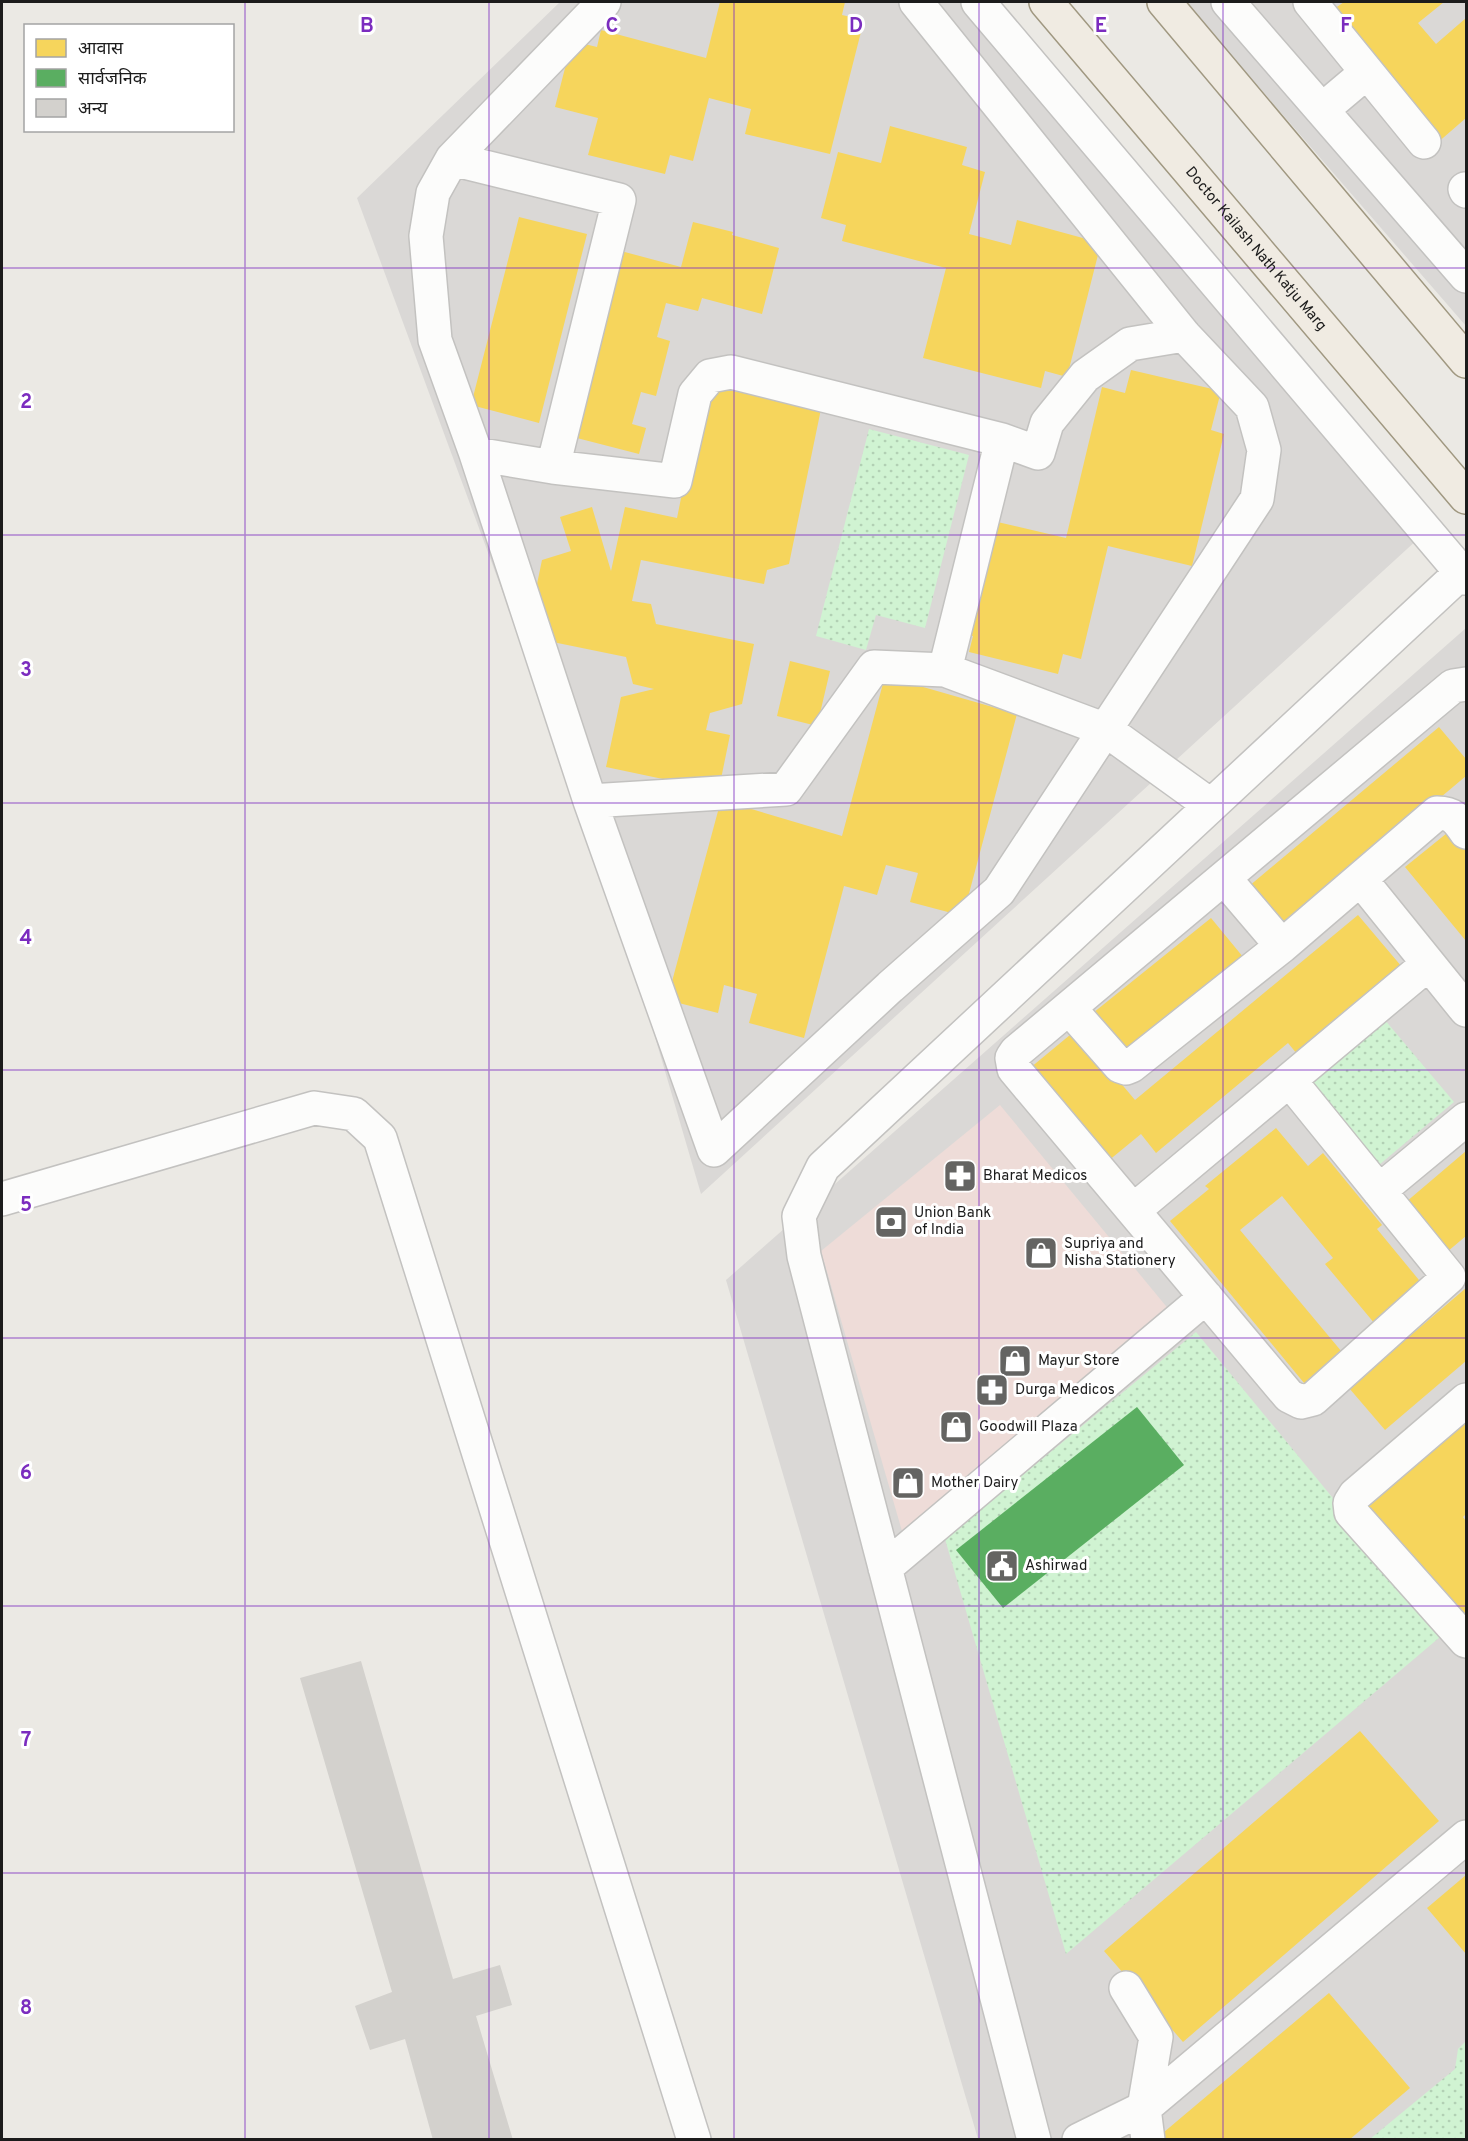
<svg xmlns="http://www.w3.org/2000/svg" width="1468" height="2141" viewBox="0 0 1468 2141" font-family="Overpass,'Noto Sans Devanagari',sans-serif">
<defs>
<pattern id="park-dots" width="8" height="8" patternUnits="userSpaceOnUse" patternTransform="scale(1.5)"><rect width="8" height="8" fill="#d0f3d2"/><path d="M2 2h.1M6 6h.1" fill="none" stroke="#b2d0b4" stroke-width="1.8" stroke-linecap="round"/></pattern>
</defs>
<rect width="100%" height="100%" fill="#ebe9e4"/>
<path fill="#dad8d6" d="M560,2H986L1430,528L701,1194L609,880L357,198Z
M1185,2H1466V326Z
M1466,628V2139H978L726,1280Z"/>
<path fill="#eedcd8" d="M1000,1105L1175,1317L904,1538L821,1251Z"/>
<path fill="url(#park-dots)" d="M869,429L969,455L925,628L876,615L866,650L816,636Z
M1379,1013L1454,1102L1373,1170L1297,1081Z
M1196,1332L1332,1497L1440,1637L1066,1954L945,1539Z
M1466,2041V2139H1370L1455,2069L1458,2049Z"/>
<path fill="#f6d55c" d="M720,2H845L842,15L864,20L830,154L745,134L751,109L709,98L693,161L670,155L665,174L588,155L598,118L555,107L572,41L597,47L601,30L706,58Z
M1344,2H1444L1418,23L1436,44L1466,18V118L1436,144L1331,11Z
M890,126L967,147L962,165L985,172L969,234L1011,245L1017,220L1101,243L1067,377L1045,371L1041,388L923,358L946,268L842,241L846,225L821,218L838,152L881,163Z
M519,217L587,234L539,423L471,405Z
M693,222L733,232L732,235L779,248L762,314L702,298L698,311L666,303L657,337L670,341L656,396L641,392L632,424L646,428L639,454L573,437L621,251L681,267Z
M1131,370L1221,391L1211,430L1224,434L1192,566L1108,546L1081,659L1063,654L1058,674L969,652L973,636L961,634L989,520L1066,538L1102,387L1125,393Z
M704,385L821,409L789,564L767,570L764,584L641,560L632,601L651,604L656,624L754,644L742,704L710,713L706,730L730,735L721,779L696,786L606,767L621,697L654,689L633,684L626,657L538,639L531,613L542,560L571,551L560,517L592,507L611,571L625,507L677,518Z
M790,661L830,671L817,726L777,716Z
M885,676L1017,714L963,916L910,902L918,873L886,865L877,895L844,886L804,1038L749,1023L757,994L724,985L718,1013L667,1000L721,800L842,836Z
M1439,727L1466,759V776L1278,934L1242,892Z
M1457,825L1466,836V941L1405,867Z
M1358,915L1402,967L1297,1054L1288,1043L1156,1153L1141,1134L1102,1166L1024,1073L1076,1030L1135,1100Z
M1211,918L1248,963L1125,1062L1088,1017Z
M1276,1128L1308,1166L1323,1153L1382,1225L1377,1229L1428,1291L1380,1330L1325,1264L1333,1258L1282,1196L1240,1230L1347,1358L1309,1389L1170,1221L1209,1189L1205,1186Z
M1466,1151V1236L1441,1257L1399,1208Z
M1466,1288V1361L1385,1430L1349,1388Z
M1466,1411V1514L1463,1517L1466,1521V1634L1356,1506Z
M1360,1731L1439,1821L1183,2042L1104,1951Z
M1466,1875V1954L1427,1908Z
M1329,1993L1410,2088L1349,2140H1159L1157,2138Z"/>
<path fill="#5aae61" d="M1137,1407L1184,1465L1003,1608L956,1550Z"/>
<path fill="#d3d1cd" d="M361,1661L453,1979L500,1965L512,2005L476,2016L513,2140H433L405,2039L370,2050L355,2006L392,1992L300,1678Z"/>
<g fill="none" stroke-linecap="round" stroke-linejoin="round">
<g stroke="#c3c2c0" stroke-width="36">
<path id="minor" d="M604,2L452,159L433,193L426,236L435,340L476,454L590,801L714,1150L890,987L999,891L1257,499L1264,450L1252,407L1184,335L916,2
M978,2L1466,578
M1228,2L1466,276
M1310,2L1424,142
M1322,110L1367,72
M452,159L619,200L553,467
M1465,189L1466,191
M1002,440L945,670L1106,730L1210,805
M476,454L553,467L675,481L695,394L710,376L731,372L1002,440L1038,453L1047,423L1085,376L1130,344L1184,335
M590,801L786,789L874,667L945,670
M1224,878L1282,946
M1361,880L1466,1010
M1069,1008L1120,1066L1126,1068L1131,1066L1282,946L1437,813C1453,813 1457,819 1466,832
M1290,1081L1449,1277L1313,1399L1301,1402L1289,1396L1014,1069L1012,1058L1016,1052L1453,686L1466,684
M1379,1191L1466,1119
M2,1199L314,1108L354,1114L380,1138L694,2140
M1134,1210L1428,964
M1466,1400L1355,1495L1350,1503L1351,1512L1466,1641
M885,1568L1206,1297
M1126,1988L1156,2037L1144,2108L1148,2140
M1034,2140L804,1256L799,1216L823,1167L1466,568
M1079,2140L1144,2108L1466,1837"/>
</g>
<g stroke="#a09881" stroke-width="36">
<g id="major">
<path id="s1" d="M1046,2L1466,497"/>
<path d="M1164,2L1466,361"/>
</g>
</g>
<use href="#minor" stroke="#fcfcfb" stroke-width="33"/>
<use href="#major" stroke="#f0ebe2" stroke-width="33"/>
</g>
<path fill="none" stroke="#7b2cbf" stroke-width="1.5" stroke-opacity="0.55" d="M245,2V2140M489,2V2140M734,2V2140M979,2V2140M1223,2V2140M2,268H1466M2,535H1466M2,803H1466M2,1070H1466M2,1338H1466M2,1606H1466M2,1873H1466"/>
<defs>
<g id="pharmacy-square" transform="scale(1.725)"><rect x="-9" y="-9" width="18" height="18" rx="4" fill="#646462" stroke="#fff"/><path d="M-2-6h4v4h4v4h-4v4h-4v-4h-4v-4h4Z" fill="#fff"/></g>
<g id="bank-square" transform="scale(1.725)"><rect x="-9" y="-9" width="18" height="18" rx="4" fill="#646462" stroke="#fff"/><path d="M-6-4H6V4H-6ZM0-2.3a2.3 2.3 0 1 0 0 4.6a2.3 2.3 0 1 0 0-4.6Z" fill="#fff"/></g>
<g id="shop-square" transform="scale(1.725)"><rect x="-9" y="-9" width="18" height="18" rx="4" fill="#646462" stroke="#fff"/><path d="M-5-2.5h2.3a2.7 3.5 0 0 1 5.4 0H5L5.5 6h-11ZM-1.5-2.5h3a1.5 2.3 0 0 0-3 0Z" fill="#fff"/></g>
<g id="civic-square" transform="scale(1.725)"><rect x="-9" y="-9" width="18" height="18" rx="4" fill="#646462" stroke="#fff"/><path d="M-.6-6.5H3V-4.5H.6V-3L4-1V1h2V6H-6V1h2V-1L-.6-3ZM-1.2 2.5V6h2.4V2.5Z" fill="#fff"/></g>
</defs>
<g fill-rule="evenodd">
<use href="#pharmacy-square" x="960" y="1176"/>
<use href="#bank-square" x="891" y="1222"/>
<use href="#shop-square" x="1041" y="1253"/>
<use href="#shop-square" x="1015" y="1361"/>
<use href="#pharmacy-square" x="992" y="1390"/>
<use href="#shop-square" x="956" y="1427"/>
<use href="#shop-square" x="908" y="1483"/>
<use href="#civic-square" x="1002" y="1566"/>
</g>
<g text-anchor="middle" dominant-baseline="central" stroke-width="6" stroke-linejoin="round" paint-order="stroke">
<g font-size="15" fill="#1c1c1c" stroke="#fff">
<text stroke="none"><textPath href="#s1" startOffset="324">Doctor Kailash Nath Katju Marg</textPath></text>
</g>
<g font-size="15" fill="#1c1c1c" stroke="#fff" text-anchor="start">
<text x="983" y="1176">Bharat Medicos</text>
<text x="914" y="1213">Union Bank<tspan x="914" dy="17">of India</tspan></text>
<text x="1064" y="1244">Supriya and<tspan x="1064" dy="17">Nisha Stationery</tspan></text>
<text x="1038" y="1361">Mayur Store</text>
<text x="1015" y="1390">Durga Medicos</text>
<text x="979" y="1427">Goodwill Plaza</text>
<text x="931" y="1483">Mother Dairy</text>
<text x="1025" y="1566">Ashirwad</text>
</g>
</g>
<g font-size="20" text-anchor="middle" font-weight="bold" fill="#7b2cbf" stroke="#fff" stroke-width="6" stroke-linejoin="round" paint-order="stroke">
<text x="367" y="32">B</text>
<text x="612" y="32">C</text>
<text x="856" y="32">D</text>
<text x="1101" y="32">E</text>
<text x="1346" y="32">F</text>
<text x="26" y="408">2</text>
<text x="26" y="676">3</text>
<text x="26" y="944">4</text>
<text x="26" y="1211">5</text>
<text x="26" y="1479">6</text>
<text x="26" y="1746">7</text>
<text x="26" y="2014">8</text>
</g>
<rect width="1468" height="2141" fill="none" stroke="#1c1c1c" stroke-width="6"/>
<rect x="24" y="24" width="210" height="108" fill="#ffffff" stroke="#a4a4a4" stroke-width="1.5"/>
<rect x="36" y="39" width="30" height="18" fill="#f6d55c" stroke="#a4a4a4" stroke-width="1.5"/>
<text x="78" y="54" font-size="18" fill="#1c1c1c">आवास</text>
<rect x="36" y="69" width="30" height="18" fill="#5aae61" stroke="#a4a4a4" stroke-width="1.5"/>
<text x="78" y="84" font-size="18" fill="#1c1c1c">सार्वजनिक</text>
<rect x="36" y="99" width="30" height="18" fill="#d3d1cd" stroke="#a4a4a4" stroke-width="1.5"/>
<text x="78" y="114" font-size="18" fill="#1c1c1c">अन्य</text>
</svg>
